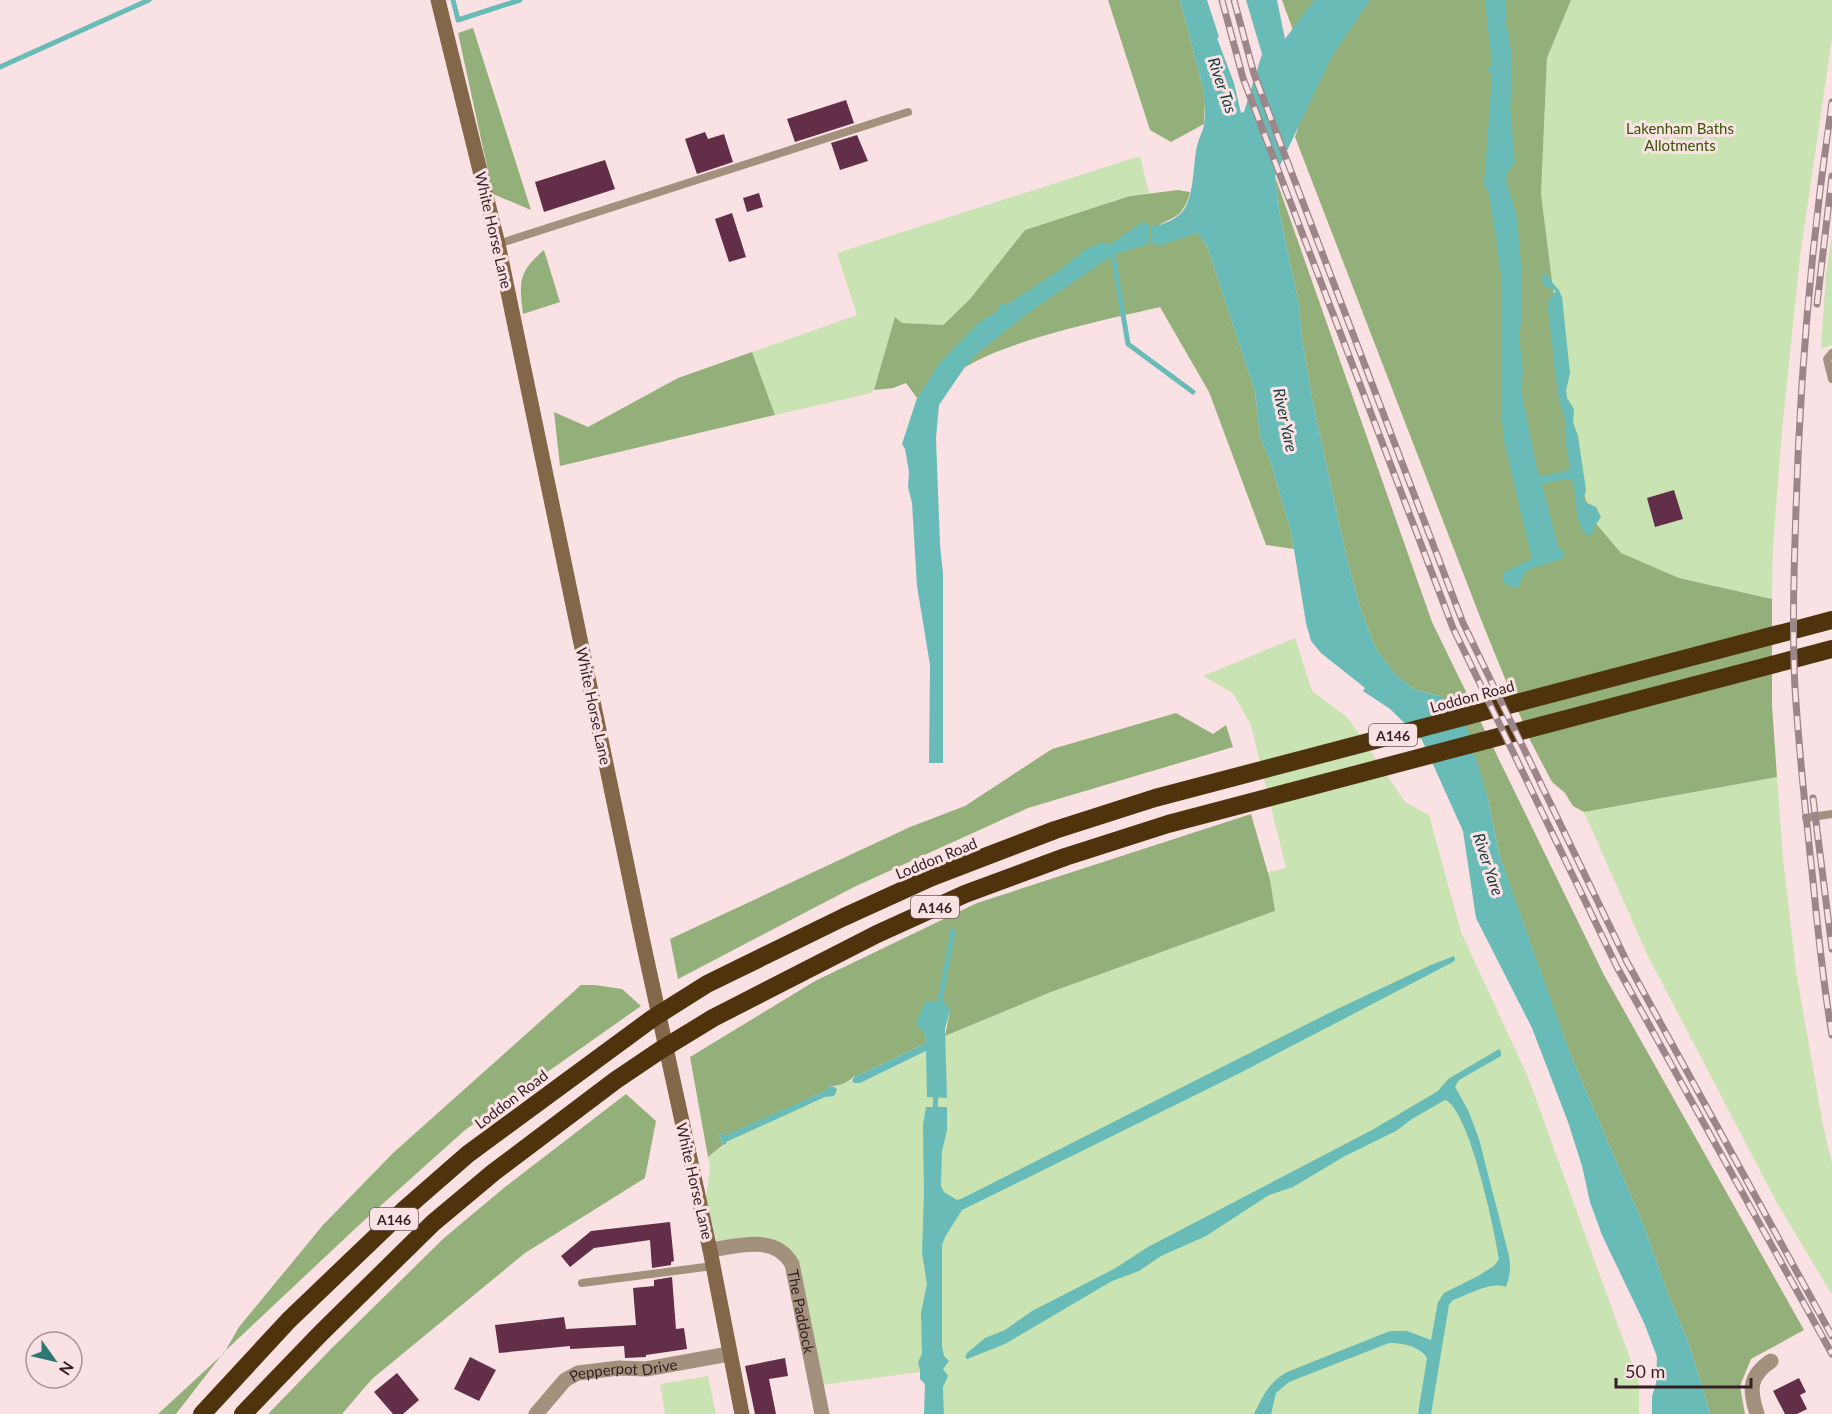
<svg xmlns="http://www.w3.org/2000/svg" width="1832" height="1414" viewBox="0 0 1832 1414" font-family="Lato,sans-serif">
<rect width="100%" height="100%" fill="#fae2e4"/>
<path fill="#c9e3b2" d="M1571,0H1832V38L1800,257L1782,430L1773,546L1772,599L1679,578L1621,553L1594,521L1577,477L1541,194L1547,58Z
M1140,156L1149,193L1130,196L1025,230L970,299L942,325L901,323L896,318L874,390L871,393L775,415L752,352L857,315L837,253Z
M1832,235V345L1821,349L1826,274Z
M1295,638L1312,691L1348,718L1405,802L1429,815L1461,932L1528,1077L1639,1383V1414H944L943,1369L821,1385L795,1256L781,1246H718L706,1199L710,1167L708,1157L726,1144L725,1142L825,1097L834,1096L837,1090L835,1087L852,1080L854,1083H860L927,1051L947,1098L945,1036L1051,992L1275,911L1268,872L1286,868L1251,725L1233,693L1203,676Z
M1777,777L1783,858L1796,971L1823,1125L1832,1163V1295L1776,1201L1647,954L1584,812Z
M708,1376L716,1414H665L660,1384Z"/>
<path fill="#94b07a" d="M1108,0H1180L1203,88L1205,100L1204,124L1171,142L1150,130Z
M1282,0H1571L1547,58L1541,194L1577,477L1594,521L1621,553L1679,578L1772,599V705L1777,777L1584,812L1573,806L1565,793L1552,782L1530,740L1482,622L1295,137L1309,95L1301,52Z
M473,28L531,210L493,194L458,33Z
M1275,176L1432,622L1604,975L1804,1330L1751,1359L1740,1386L1745,1414H1710L1689,1343L1668,1294L1644,1226L1571,1056L1557,1019L1499,854L1488,799L1440,696L1413,689L1396,675L1376,649L1362,613L1348,564L1313,403L1302,339L1299,305L1280,215Z
M1178,190L1190,192C1184,215 1177,216 1157,226L1162,244L1196,233L1198,234L1207,246L1255,392L1260,437L1270,460L1291,531L1294,549L1266,545L1209,392L1160,307C1105,320 1049,331 996,352C968,363 942,381 917,398L906,383L893,388L874,390L895,317L902,323L943,325L970,299L1025,230L1130,196Z
M544,250L560,302L523,314C519,282 518,272 544,250Z
M752,352L775,415L560,466L554,412L588,427L678,378Z
M1176,713L1213,734L1226,725L1233,747L1028,808L854,887L678,979L670,939L910,827L965,806L1052,749Z
M1251,814L1270,880L1275,911L1051,992L945,1036L950,1010L925,1034L926,1043L857,1076L855,1075C850,1082 838,1087 829,1086L825,1091L724,1137L722,1133L719,1134L723,1145L708,1157L690,1057L815,981L977,903Z
M581,985H595L622,989L641,1006L465,1130L358,1226L224,1352L176,1414H158L224,1353L239,1327L323,1225L393,1153Z
M626,1094L656,1121L645,1178L525,1253L372,1379L342,1414H268L332,1348L444,1238L505,1187Z"/>
<path fill="#68bbb6" d="M1180,0H1207L1219,37L1217,38L1234,83L1241,113L1244,112L1262,54L1246,0H1277L1285,39L1314,0H1370L1332,56L1275,176L1280,215L1299,305L1302,339L1313,403L1348,564L1362,613L1376,649L1396,675L1413,689L1440,696L1463,716L1488,799L1499,854L1571,1056L1644,1226L1668,1294L1689,1343L1710,1414H1652V1397L1656,1383L1657,1357L1645,1325L1602,1235L1590,1202L1582,1166L1568,1122L1532,1028L1476,918L1463,831L1422,740L1390,709L1363,691L1365,688L1321,653L1311,641L1306,623L1291,531L1270,460L1260,437L1255,392L1207,246L1198,234L1196,233L1162,245L1150,244L1152,226C1163,226 1181,217 1186,206C1194,189 1193,169 1196,151C1197,142 1202,134 1204,125C1206,113 1205,99 1203,88Z
M1485,0H1505L1507,14L1505,24L1508,31L1512,58V91L1510,106L1515,162L1507,173L1506,180L1517,217L1521,263L1522,315L1519,337L1523,369L1521,389L1538,474L1542,476L1568,471L1570,468L1565,439L1566,424L1558,395L1548,309L1549,298L1556,291L1544,286L1541,276L1544,273L1559,290L1562,297L1570,373L1566,391L1567,398L1574,409L1573,422L1578,436L1586,490L1583,501L1596,507L1601,517L1594,527L1593,534L1586,535C1574,519 1577,500 1573,481L1565,479L1542,484L1559,549L1565,553L1561,559L1527,570L1518,587L1514,588L1504,583V572L1532,559L1504,441L1501,410L1502,281L1489,193L1484,185L1492,75V71H1488V68L1492,66Z
M1143,222L1150,225L1148,244L1113,255L1028,313L978,353L965,367L939,405L936,438L940,545L943,573V763H929L930,665L917,586L912,503L908,487L909,472L905,449L902,444L917,398L941,361L977,324L998,311L999,305L1002,303L1006,305L1057,272L1086,249L1103,242L1109,245Z
M1454,956L1455,960L1453,962L1238,1074L962,1210L945,1237L942,1245V1346L944,1356L949,1361L943,1369L948,1376L943,1387L944,1414H924L925,1384L920,1379V1370L918,1362L922,1354L921,1313L927,1284L922,1253L924,1194L923,1125L926,1107H947V1130L942,1151L941,1186L944,1192L957,1200L961,1199L1335,1010L1431,965Z
M926,1001H943L950,1010L945,1029L947,1098L927,1097L926,1051L860,1083H854L852,1080L856,1074L857,1076L926,1043L925,1034L916,1024Z
M1499,1049L1501,1052V1056L1459,1080L1455,1087L1468,1110L1479,1139L1509,1256C1511,1267 1510,1276 1506,1287C1490,1281 1468,1295 1453,1300L1449,1305L1431,1414H1418L1427,1358C1420,1346 1402,1343 1389,1343L1289,1382L1276,1393L1271,1414H1254C1263,1396 1269,1382 1287,1372L1390,1331H1407L1431,1340L1438,1302L1444,1293L1478,1276L1494,1266L1499,1259C1495,1232 1469,1108 1445,1100L1412,1119L1396,1131L1345,1156L1293,1187L1269,1195L1206,1236L1161,1256L1139,1271L1112,1281L1005,1344L967,1359L965,1357L967,1353L985,1338L1005,1330L1032,1311L1114,1269L1148,1247L1372,1130L1438,1091L1448,1079Z
M829,1086L835,1087L837,1090L834,1096L825,1097L726,1142V1144L723,1145L719,1134L722,1133L724,1136L825,1091Z"/>
<g fill="none" stroke-linecap="round" stroke-linejoin="round">
<path stroke="#68bbb6" stroke-width="5" d="M453,0L458,20L520,0
M0,67L149,0
M1113,255L1128,344L1193,392
M939,1006L953,931
M935,1114L936,1090"/>
</g>
<path fill="#622e48" d="M846,100L854,123L795,142L787,119Z
M705,132L708,139L724,134L733,162L697,174L685,139Z
M857,135L868,161L840,170L831,143Z
M605,160L615,189L544,212L535,182Z
M759,193L763,207L747,212L743,198Z
M732,213L746,257L729,262L715,219Z
M1674,490L1683,519L1655,527L1647,498Z
M670,1222L674,1261L671,1262V1265L652,1268L650,1240L594,1248L570,1267L561,1256L591,1231Z
M672,1277L676,1329L684,1328L687,1349L646,1355V1357L625,1358L624,1346L570,1349V1346L499,1353L495,1325L564,1317L566,1329L636,1325L633,1288L654,1286V1280Z
M470,1357L496,1370L479,1401L454,1389Z
M785,1358L788,1376L769,1379L776,1414H755L745,1366Z
M397,1373L419,1400L403,1414H393L374,1392Z
M1799,1378L1806,1392L1800,1395L1807,1409L1797,1414H1785L1773,1391Z"/>
<g fill="none" stroke-linecap="round" stroke-linejoin="round">
<path stroke="#a4917d" stroke-width="8" d="M498,244L908,112
M1832,353L1827,359L1832,379
M1806,818L1832,814
M582,1283L713,1266"/>
<g stroke="#a4917d" stroke-width="15">
<path id="s1" d="M710,1250C739,1246 775,1234 792,1264L822,1414"/>
<path id="s2" d="M536,1414L565,1380L578,1373L619,1368L646,1369L729,1354"/>
<path d="M1757,1414C1749,1389 1749,1376 1771,1361"/>
</g>
<path stroke="#826749" stroke-width="15" d="M438,0L498,244L643,942L710,1250L742,1414"/>
<path stroke="#4f330d" stroke-width="18" d="M202,1414L289,1320L405,1209L468,1154L653,1018L707,984L844,917L932,877L1055,830L1155,798L1832,620
M243,1414L321,1333L433,1223L494,1172L616,1080L659,1051L713,1018L877,934L965,894L1065,857L1168,824L1832,649"/>
<g stroke="#9d8689" stroke-width="7">
<path id="rail" d="M1222,0L1243,78L1453,628L1617,967L1832,1354
M1234,0L1254,74L1463,623L1627,962L1832,1336
M1832,102C1812,237 1800,373 1796,510C1794,569 1792,629 1795,688C1799,753 1806,817 1813,881C1818,932 1823,983 1832,1035
M1817,304L1832,176
M1813,798L1832,949"/>
</g>
<use href="#rail" stroke="#fae2e4" stroke-width="4.5" stroke-dasharray="14" stroke-linecap="butt"/>
</g>
<g text-anchor="middle" dominant-baseline="central" stroke-width="6" stroke-linejoin="round" paint-order="stroke">
<g fill="#fae2e4" stroke="#6f5a5c" stroke-width="1.5">
<rect x="1369" y="724" width="48" height="22" rx="4.5"/>
<rect x="911" y="896" width="48" height="22" rx="4.5"/>
<rect x="370" y="1208" width="48" height="22" rx="4.5"/>
</g>
<g font-size="14" font-weight="bold" fill="#341f22">
<text x="1393" y="735">A146</text>
<text x="935" y="907">A146</text>
<text x="394" y="1219">A146</text>
</g>
<g font-size="15" fill="#355600" stroke="#fae2e4">
<text x="1680" y="128">Lakenham Baths<tspan x="1680" dy="17">Allotments</tspan></text>
</g>
<g font-size="15" fill="#341f22" stroke="#fae2e4">
<text transform="translate(494 230) rotate(77)">White Horse Lane</text>
<text transform="translate(1472 696) rotate(-15)">Loddon Road</text>
<text transform="translate(594 706) rotate(78)">White Horse Lane</text>
<text transform="translate(936 858) rotate(-22)">Loddon Road</text>
<text transform="translate(511 1099) rotate(-37)">Loddon Road</text>
<text transform="translate(695 1181) rotate(77)">White Horse Lane</text>
<text stroke="none"><textPath href="#s1" startOffset="138">The Paddock</textPath></text>
<text stroke="none"><textPath href="#s2" startOffset="105">Pepperpot Drive</textPath></text>
</g>
<g font-size="16" font-style="italic" fill="#153d3b" stroke="#fae2e4">
<text transform="translate(1223 85) rotate(71)">River Tas</text>
<text transform="translate(1286 420) rotate(78)">River Yare</text>
<text transform="translate(1489 864) rotate(72)">River Yare</text>
</g>
</g>
<g transform="translate(54 1360) rotate(124)"><circle r="28" fill="#fae2e4" stroke="#ab9496" stroke-width="1.5"/>
<path d="M0-4.5L10 22L0 15L-10 22Z" fill="#2e7773"/>
<text y="-9" font-size="16" font-weight="bold" text-anchor="middle" fill="#341f22">N</text>
</g>
<path d="M1616 1378v9h135v-9" fill="none" stroke="#341f22" stroke-width="3"/>
<text x="1625" y="1378" font-size="18" fill="#341f22" stroke="#fae2e4" stroke-width="4.5" paint-order="stroke">50 m</text>
</svg>
